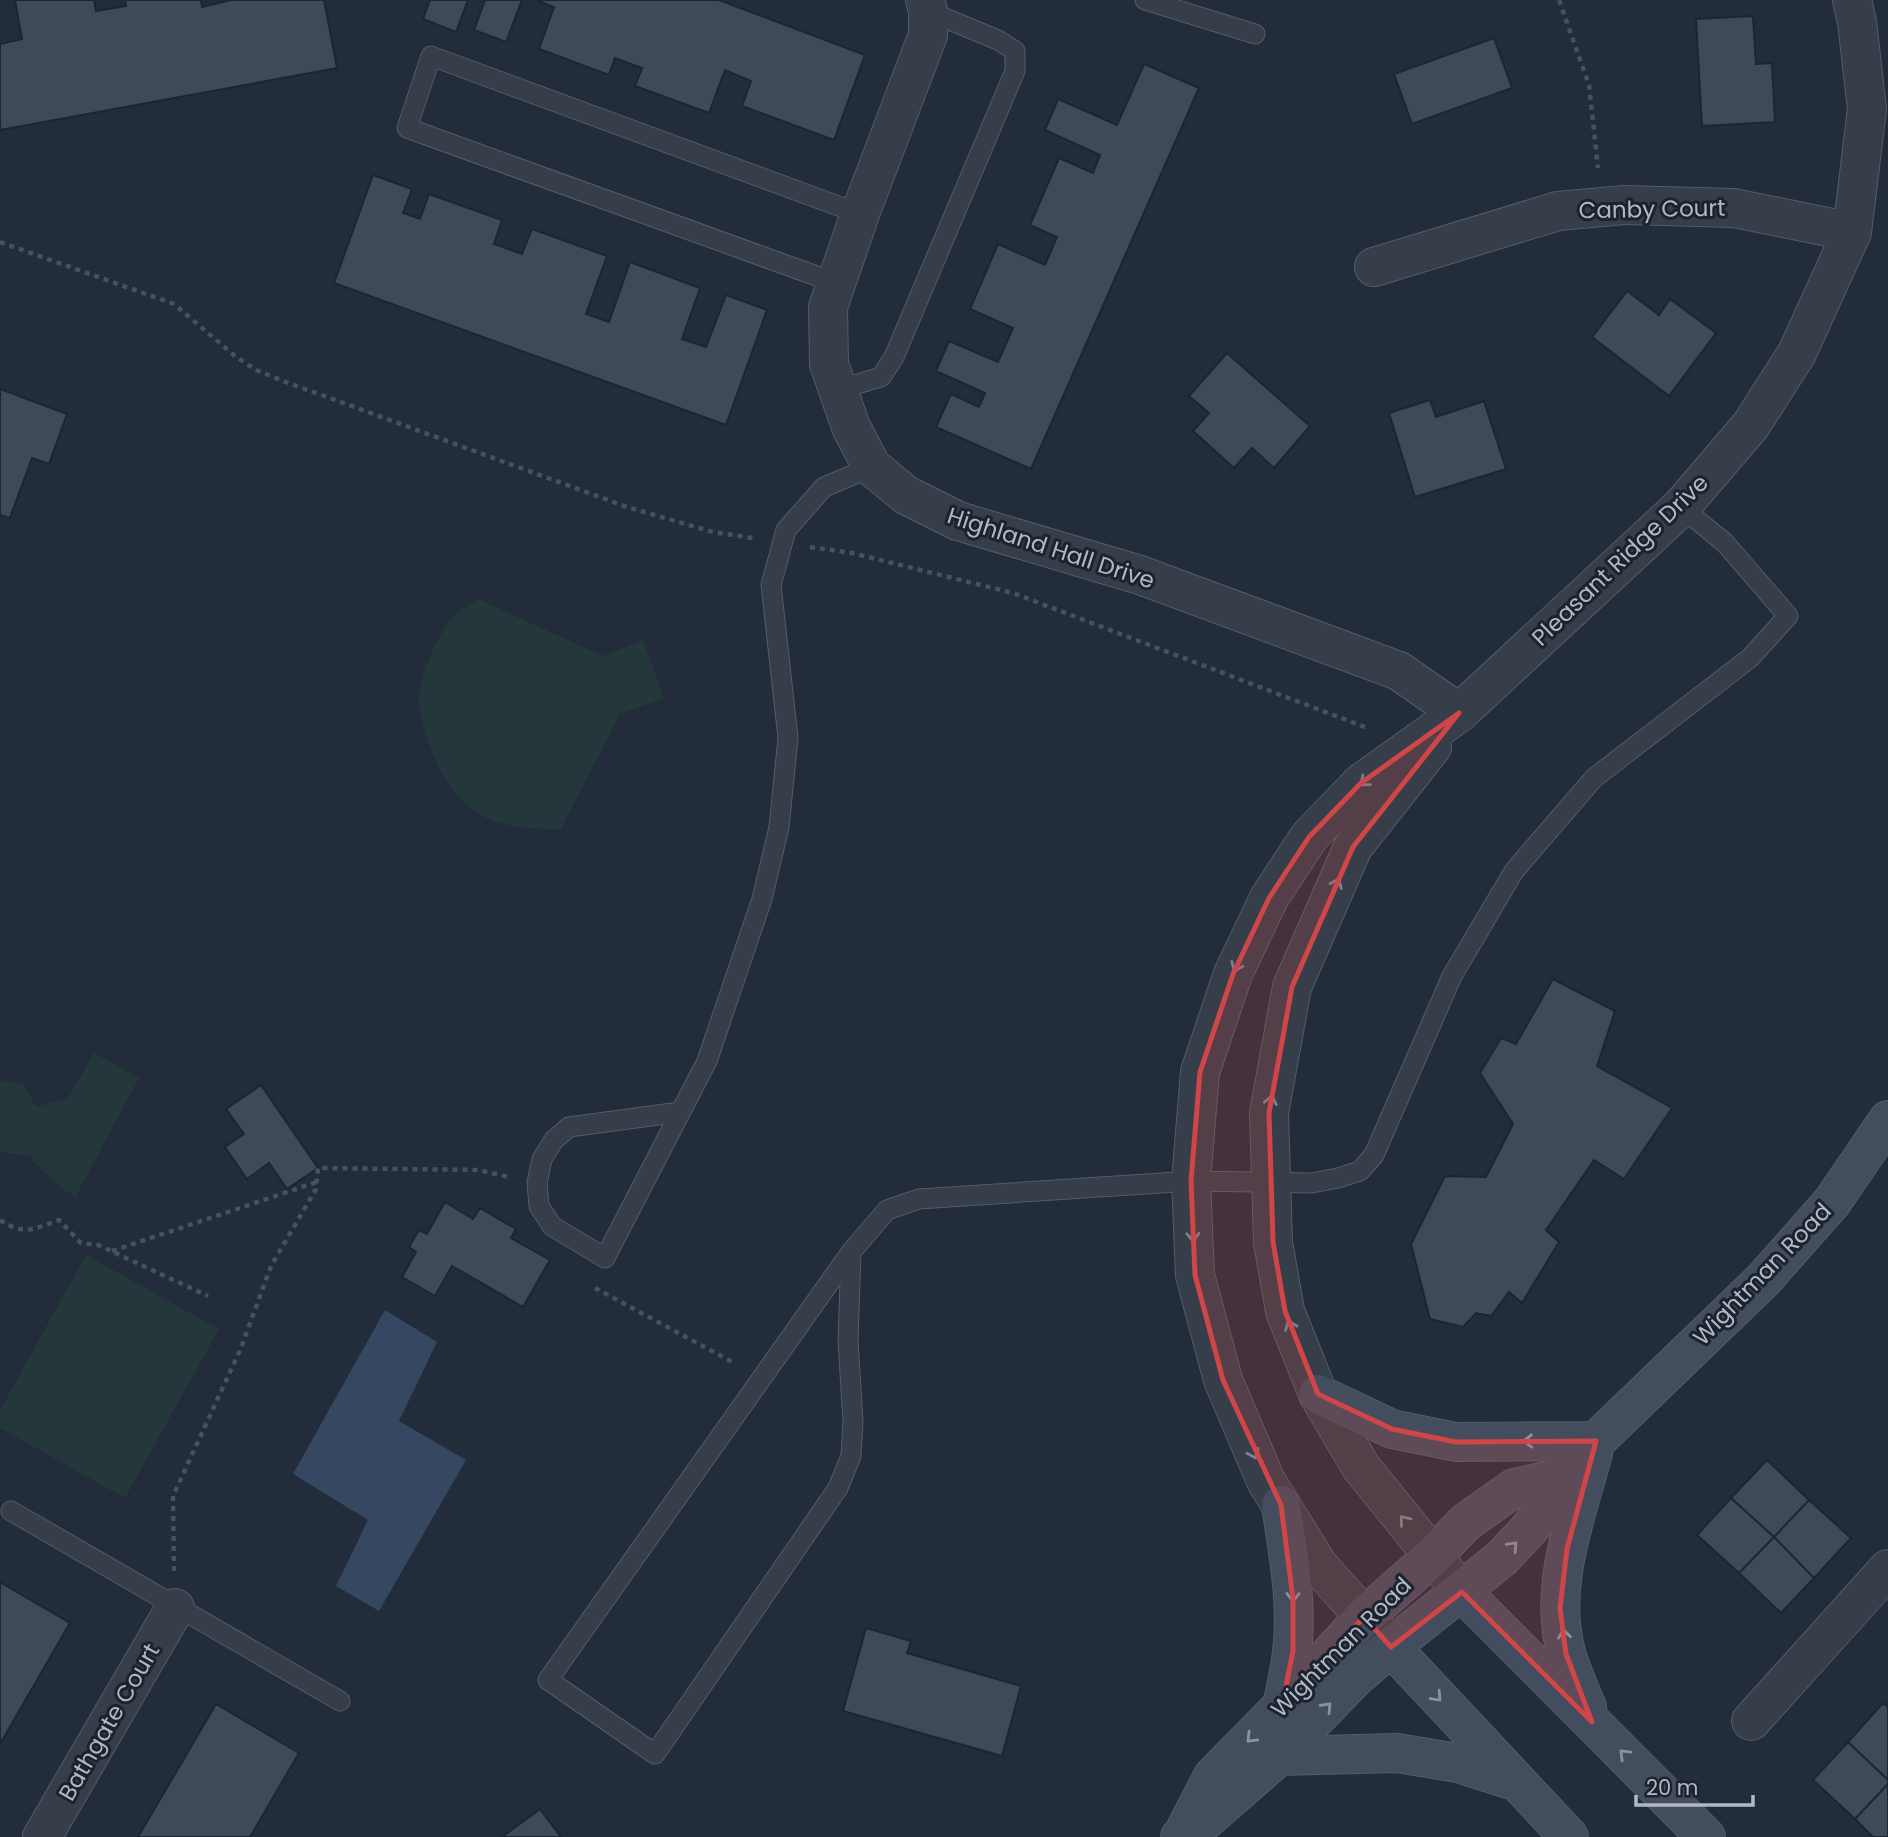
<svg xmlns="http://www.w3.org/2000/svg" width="1888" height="1837" viewBox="0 0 1888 1837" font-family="Poppins,sans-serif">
<rect width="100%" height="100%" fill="#222c3a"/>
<path fill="#24383b" d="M478,599L603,656L643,640L664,698L620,714L561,829C535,829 512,829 487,818C470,811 455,794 445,778C432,756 422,728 419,702C418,678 439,630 456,614C462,608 471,604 478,599Z
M94,1053L139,1078L76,1196L63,1190L32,1160L33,1156L0,1152V1083L5,1080L24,1085L36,1107L68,1098Z
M86,1255L219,1329L125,1498L0,1428V1410Z"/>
<path fill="#364761" d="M385,1310L437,1342L399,1421L466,1460L379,1611L336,1586L368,1520L293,1474Z"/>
<path fill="#3e4a59" stroke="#1d2531" stroke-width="2" d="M15,0H94L96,11L126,6L125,0H201L202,7L231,0H324L337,68L0,130V44L22,39Z
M430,0H468L456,32L423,19Z
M485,0H522L506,42L474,30Z
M536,0H719L865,55L834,140L742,106L751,81L725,70L709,113L635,86L642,68L615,58L609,75L539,49L554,7Z
M1753,16L1756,64L1772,63L1775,122L1702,126L1696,19Z
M1494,38L1512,88L1412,124L1394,74Z
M1144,64L1199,88L1031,469L936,427L951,394L979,407L985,393L936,371L949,341L998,362L1013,328L970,309L998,244L1045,265L1057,237L1030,225L1059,158L1093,173L1100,155L1045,130L1058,99L1117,125Z
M373,175L412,189L403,213L420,219L429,194L502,220L494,244L522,254L532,229L607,256L586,314L609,322L630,262L700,288L682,339L706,347L726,295L767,310L726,425L334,283Z
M1627,291L1659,315L1670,299L1716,333L1669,396L1592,337Z
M1227,353L1310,426L1274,468L1252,448L1234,468L1193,431L1209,413L1189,396Z
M0,389L67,414L49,464L32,458L10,518L0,515Z
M1430,400L1436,417L1484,401L1506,469L1415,497L1389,413Z
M1553,979L1615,1011L1597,1066L1672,1108L1624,1179L1594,1160L1546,1230L1559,1242L1522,1303L1509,1292L1491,1316L1476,1313L1463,1327L1430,1319L1411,1244L1445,1176L1486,1177L1513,1124L1480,1073L1501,1038L1516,1044Z
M261,1085L318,1168L287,1189L269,1163L247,1179L225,1147L244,1134L226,1109Z
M445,1202L473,1219L480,1208L516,1229L511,1238L550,1260L523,1307L452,1266L435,1296L402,1277L416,1252L409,1247L419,1230L427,1234Z
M1767,1460L1809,1500L1774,1537L1731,1498Z
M1731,1498L1774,1537L1739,1573L1697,1535Z
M1809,1500L1851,1538L1814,1578L1774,1537Z
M1774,1537L1814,1578L1781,1613L1739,1573Z
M0,1582L70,1623L0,1744Z
M866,1628L911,1641L907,1653L1021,1686L1002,1756L843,1711Z
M1883,1703L1888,1707V1780L1848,1742Z
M216,1704L299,1753L250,1837H138Z
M1848,1742L1888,1780V1784L1855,1819L1813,1780Z
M1888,1784V1837H1873L1855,1819Z
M540,1809L561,1837H502Z"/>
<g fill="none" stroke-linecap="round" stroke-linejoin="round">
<g stroke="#545c68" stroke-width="21">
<path id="service" d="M1145,0L1255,34
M836,283L407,128L431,56L860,214
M837,390L881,377L894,357L1015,71V51L998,40L928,11
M680,1112L569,1127L554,1140L542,1159L537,1183L539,1206L552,1226L605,1258L707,1061L762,899L779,827L788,738L771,585L786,530L824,487L872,467
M851,1252L848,1341L853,1421L851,1456L838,1488L655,1754L548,1680L851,1252L887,1210L919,1199L1191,1181L1312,1183L1338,1178L1360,1171L1374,1155L1452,976L1514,871L1594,778L1750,658L1788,616L1725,543L1681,507
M11,1511L340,1701"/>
</g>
<g stroke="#545c68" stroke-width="40">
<path id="minor" d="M925,0L928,11V35L860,214L828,307L829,364L851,427L872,467L906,495L958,521L1140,575L1399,671L1459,713
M1374,267L1558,211L1624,205L1734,208L1852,232
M1432,747L1353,847L1292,987L1269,1113L1273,1242L1285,1311L1318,1394L1361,1467L1462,1592
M1391,1647L1318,1565L1266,1481L1223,1380L1195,1275L1191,1181L1200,1072L1233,974L1269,898L1309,837L1361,783L1459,713L1681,507L1751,425L1797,353L1852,232L1867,109L1857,22L1852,0
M1751,1721L1888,1569
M42,1837L175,1608"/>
</g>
<g stroke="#545c68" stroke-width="40">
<path id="secondary" d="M1318,1394L1392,1429L1456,1442L1596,1441
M1281,1505C1288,1553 1298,1603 1292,1652C1290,1670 1286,1688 1282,1706
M1462,1592L1706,1837
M1391,1647L1569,1837
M1587,1707C1580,1690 1572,1673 1567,1656C1547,1589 1576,1517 1593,1453
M1279,1756L1397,1753L1458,1763L1511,1780
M1186,1828L1213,1776L1282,1706L1364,1617L1433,1556L1466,1522L1514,1488L1564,1477
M1180,1837L1207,1819L1279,1756L1356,1677L1391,1647L1502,1558L1531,1527L1564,1477L1596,1441L1764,1279L1832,1202L1888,1120"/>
</g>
<path stroke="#425558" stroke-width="4.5" stroke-dasharray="5 5" stroke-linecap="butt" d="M1559,0L1589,85L1598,168
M0,242L174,304L235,356L256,370L286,382L627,507L713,532L753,538
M810,547L852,553L1013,593L1370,729
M0,1220C24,1236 34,1229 59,1220L81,1243L98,1245L208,1296
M112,1251L317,1182
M595,1288L736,1364
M174,1571L173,1496L241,1348L271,1266L316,1189L318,1168L478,1170L509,1177"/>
<use href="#service" stroke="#363e4a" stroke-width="19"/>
<use href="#minor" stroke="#363e4a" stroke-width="38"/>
<use href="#secondary" stroke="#444d5d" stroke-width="38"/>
</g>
<defs><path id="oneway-chevron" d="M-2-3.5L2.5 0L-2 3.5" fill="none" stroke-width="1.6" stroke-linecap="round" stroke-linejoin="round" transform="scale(1.75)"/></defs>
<g stroke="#7a828e">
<use href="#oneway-chevron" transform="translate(1364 782) rotate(141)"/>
<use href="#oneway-chevron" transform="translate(1337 883) rotate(-67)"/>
<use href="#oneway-chevron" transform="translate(1236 967) rotate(114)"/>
<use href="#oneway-chevron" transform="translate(1271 1100) rotate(-79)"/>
<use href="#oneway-chevron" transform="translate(1193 1237) rotate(88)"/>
<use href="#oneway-chevron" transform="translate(1290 1325) rotate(-111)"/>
<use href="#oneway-chevron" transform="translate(1254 1454) rotate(67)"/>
<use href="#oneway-chevron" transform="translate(1404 1520) rotate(-129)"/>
</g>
<g stroke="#8b93a1">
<use href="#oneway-chevron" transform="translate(1528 1441) rotate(179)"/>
<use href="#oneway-chevron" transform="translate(1513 1546) rotate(-47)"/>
<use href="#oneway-chevron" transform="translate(1293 1597) rotate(90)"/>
<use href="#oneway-chevron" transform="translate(1564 1634) rotate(-97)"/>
<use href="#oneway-chevron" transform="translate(1437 1697) rotate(47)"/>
<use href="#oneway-chevron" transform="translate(1327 1707) rotate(-46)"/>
<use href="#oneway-chevron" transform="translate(1251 1738) rotate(135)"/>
<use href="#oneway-chevron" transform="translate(1624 1754) rotate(-135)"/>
</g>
<path fill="#cf4548" fill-opacity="0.2" stroke="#cf4548" stroke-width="5" stroke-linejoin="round" d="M1459,713L1353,847L1292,987L1269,1113L1273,1242L1285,1311L1318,1394L1392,1429L1456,1442L1596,1441L1567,1549L1560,1608L1566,1654L1592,1722L1462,1592L1391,1647L1364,1617L1282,1706L1293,1651V1599L1281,1505L1223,1380L1195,1275L1191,1181L1200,1072L1233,974L1269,898L1309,837L1361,783Z"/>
<g text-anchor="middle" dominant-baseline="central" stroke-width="6" stroke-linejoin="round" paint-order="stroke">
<g font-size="23" fill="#b1b9c6" stroke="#1b232f">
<text transform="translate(1652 209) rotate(-1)">Canby Court</text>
<text transform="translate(1051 548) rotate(18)">Highland Hall Drive</text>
<text transform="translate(1620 560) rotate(-44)">Pleasant Ridge Drive</text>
<text transform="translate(1762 1274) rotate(-46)">Wightman Road</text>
<text transform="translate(1341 1647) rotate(-45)">Wightman Road</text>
<text transform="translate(109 1722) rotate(-60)">Bathgate Court</text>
</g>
</g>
<path d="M1636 1795v10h117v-10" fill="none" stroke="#b1b9c6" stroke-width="3.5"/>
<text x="1646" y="1795" font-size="21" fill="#b1b9c6" stroke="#1b232f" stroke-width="5" paint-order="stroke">20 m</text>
</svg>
